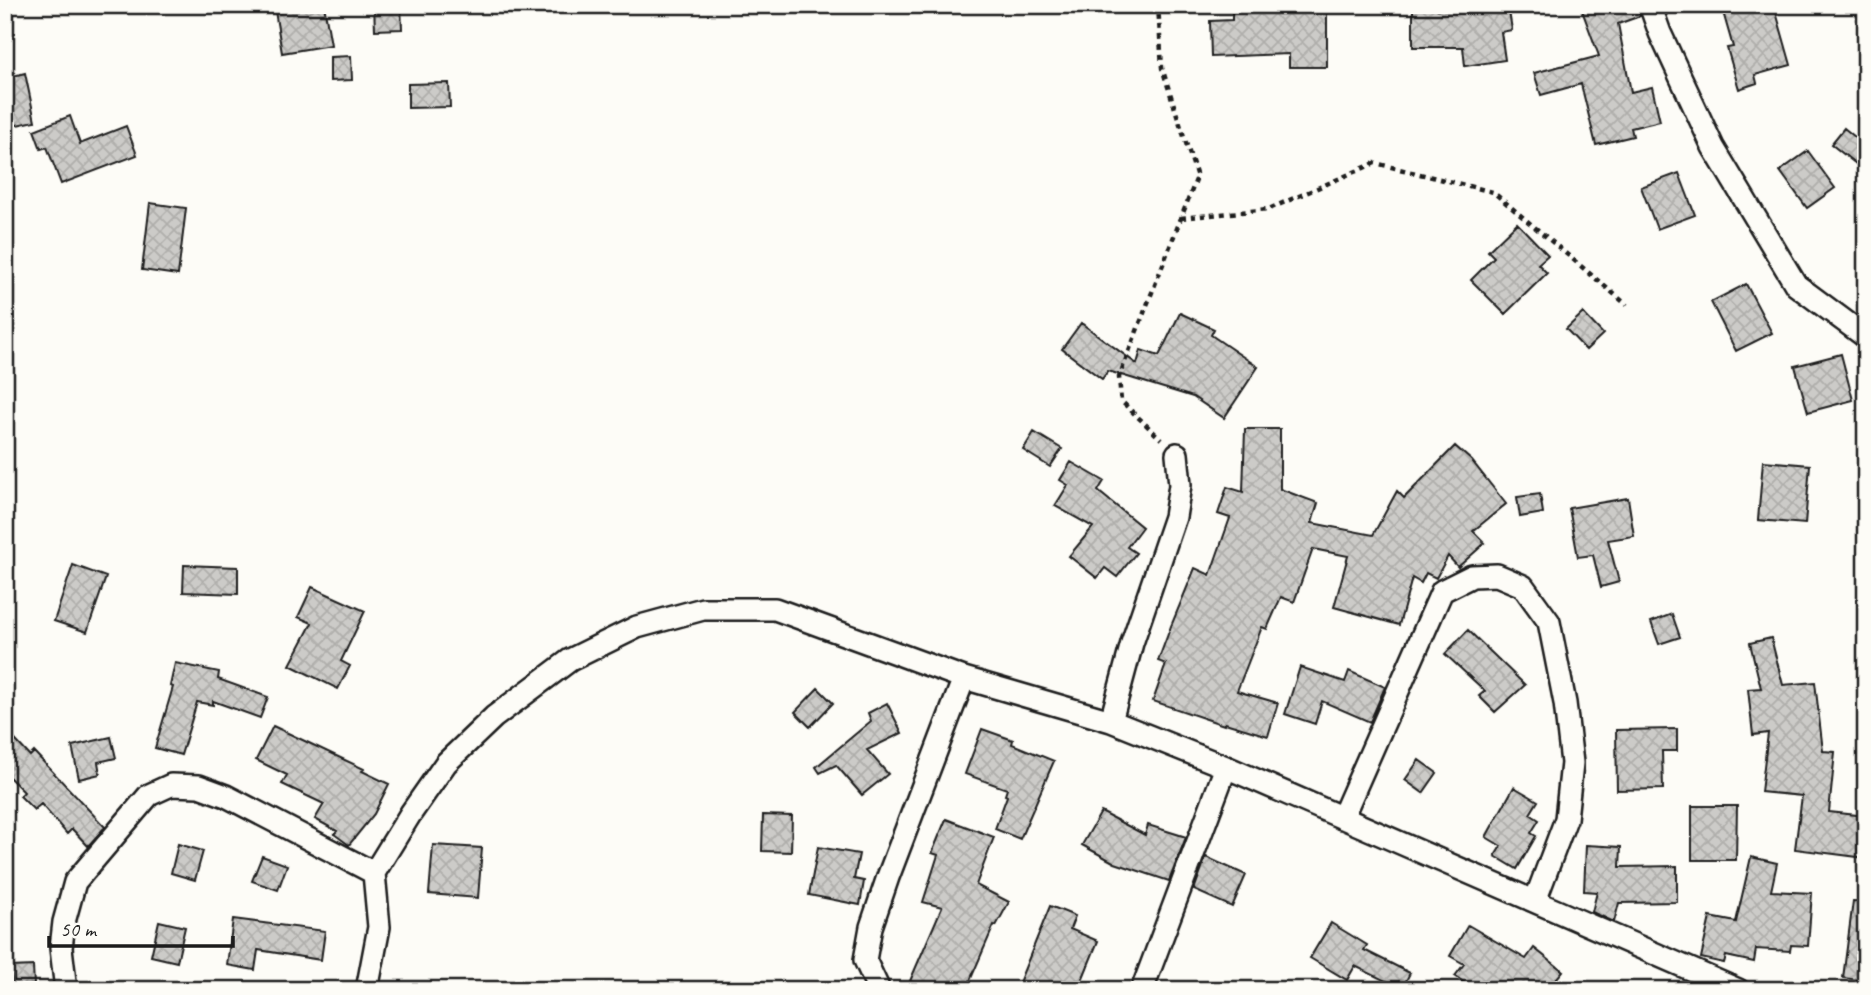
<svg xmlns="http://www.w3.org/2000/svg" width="1871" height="995" viewBox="0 0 1871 995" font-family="Caveat,sans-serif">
<defs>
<pattern id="building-cross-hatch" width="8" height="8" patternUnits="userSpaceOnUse" patternTransform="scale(1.75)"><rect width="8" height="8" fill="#cccbc8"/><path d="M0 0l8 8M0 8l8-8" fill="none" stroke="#afaeab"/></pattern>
</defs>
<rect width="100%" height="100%" fill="#fdfcf7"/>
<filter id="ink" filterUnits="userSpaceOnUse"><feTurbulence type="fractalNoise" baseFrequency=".0143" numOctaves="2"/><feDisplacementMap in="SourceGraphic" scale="14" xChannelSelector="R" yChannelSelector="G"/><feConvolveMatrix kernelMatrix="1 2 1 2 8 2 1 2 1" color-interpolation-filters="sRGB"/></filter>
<g filter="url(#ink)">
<path fill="url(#building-cross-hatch)" stroke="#1c1c1c" stroke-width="2" d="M274,5H324L331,45L282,53Z
M374,5H401L402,29L375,30Z
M1232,5H1255V10H1327V67H1289V54L1211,57L1210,21L1232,20Z
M1413,5H1439L1438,9L1465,5H1508L1512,30L1501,32L1505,60L1465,66L1463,47H1413Z
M1580,5H1637L1640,16L1618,24L1631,92L1652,87L1660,121L1631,128L1633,136L1596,145L1581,84L1541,95L1534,73L1599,56Z
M1721,5H1774L1791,65L1755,75L1757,83L1739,89L1727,48L1733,47Z
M351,56L352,80L330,81V57Z
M25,73L35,121L12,126L5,97V78Z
M449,83L450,107L408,108V84Z
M70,116L80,144L126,126L137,155L61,184L47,147L41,149L34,130Z
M1844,128L1866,146V172L1831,144Z
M1808,151L1835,188L1807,208L1780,171Z
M1679,173L1695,215L1657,229L1641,187Z
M150,203L186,208L178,275L142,270Z
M1517,223L1548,255L1538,264L1547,273L1505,314L1471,280L1494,257L1488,251Z
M1746,284L1772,333L1736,351L1711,302Z
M1180,313L1214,329L1211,335L1258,367L1224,418L1193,397L1108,371L1102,379L1062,349L1081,323L1137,364L1141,350L1159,356Z
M1583,313L1603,334L1586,350L1566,329Z
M1841,354L1853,400L1808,412L1795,366Z
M1245,429H1280V489L1318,503L1312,523L1373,535L1397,491L1404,498L1455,446L1472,461L1506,504L1473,531L1485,543L1458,567L1448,556L1436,578L1426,573L1421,583L1412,578L1399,625L1334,607L1348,556L1313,549L1294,602L1281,597L1267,629L1262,627L1237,691L1278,703L1268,736L1225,723L1224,725L1153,701L1166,664L1158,661L1171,626L1195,568L1210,575L1230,518L1218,514L1227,487L1243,492Z
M1034,432L1062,449L1050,467L1023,450Z
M1763,461L1810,465L1805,524L1758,520Z
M1071,462L1104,481L1098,491L1142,527L1127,547L1136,553L1117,577L1105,568L1097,578L1069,556L1093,527L1055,506L1068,485L1060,480Z
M1540,494L1543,513L1520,517L1517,497Z
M1628,498L1634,536L1608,540L1619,582L1601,587L1593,555L1578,557L1569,508Z
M73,565L106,577L87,632L54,621Z
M184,565L238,567V594L183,592Z
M312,587L365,611L341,661L350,666L338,689L290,665L312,623L298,617Z
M1672,614L1680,637L1659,644L1651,622Z
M1468,630L1525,685L1495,712L1479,696L1485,691L1445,654Z
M1771,638L1783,685L1815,682L1823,751L1835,752L1829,812L1866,816V858L1795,849L1802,796L1761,792L1768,733L1753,735L1748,689L1761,688L1750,643Z
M175,663L219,672L218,679L268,697L260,718L213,701V705L197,702L181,755L155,748L173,687L170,686Z
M1300,667L1345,682L1349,671L1385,687L1370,722L1322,701L1315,724L1285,714Z
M818,688L833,703L810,727L795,712Z
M887,703L902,733L867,750L888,774L862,795L836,765L820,773L816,767L871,721L868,713Z
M273,726L364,769L362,771L389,784L374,814L349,845L334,834L337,831L315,819L324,804L282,784L287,775L256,760Z
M5,729L30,756L34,752L105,827L88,846L72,829L67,834L41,804L34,810L20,796L24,792L5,773Z
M982,729L1013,740L1012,744L1054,761L1020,839L995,829L1007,796L1005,795L1007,789L965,774Z
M1677,729V751H1662L1663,789L1617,790L1616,730Z
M111,737L116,758L98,762L100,774L79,779L72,746Z
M1419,760L1437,773L1423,793L1405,780Z
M1514,787L1538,801L1530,814L1539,820L1531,833L1536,836L1517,869L1495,856L1501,846L1486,837Z
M1692,806H1737L1736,860H1692Z
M1101,812L1145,835L1148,825L1186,837L1169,881L1115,863L1082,845Z
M763,815L792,816L791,852L762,851Z
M946,819L994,837L976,885L1009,902L996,926L994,925L966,990H930L910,981L942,907L923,902L938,855L932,853Z
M178,844L203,851L195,880L171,873Z
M433,845L482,848L478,898L429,894Z
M1586,845L1621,847L1620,867L1677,866V902L1619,903L1614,922L1592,912L1597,892L1584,891Z
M818,847L859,854L854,879L864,881L860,905L809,895Z
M262,856L287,865L278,890L252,881Z
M1206,857L1246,875L1232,907L1194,890Z
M1751,857L1777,863L1771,891L1812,893L1808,946L1791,945L1790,951L1756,949L1754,962L1726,956L1724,963L1701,958L1710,917L1736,922Z
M1853,901L1866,902V981L1843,978Z
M1050,906L1075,916L1070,929L1098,941L1078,990H1016Z
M233,919L325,931L321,960L258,950L255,970L227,965Z
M159,921L185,927L177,962L151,956Z
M1331,923L1367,945L1364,950L1410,973L1402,989L1355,966L1347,980L1310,958Z
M1468,925L1526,959L1534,948L1563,971L1547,990H1475L1455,976L1464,964L1450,956Z
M33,966L34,985L12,986L11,967Z"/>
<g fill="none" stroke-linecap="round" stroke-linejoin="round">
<g stroke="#1c1c1c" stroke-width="26">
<path id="minor" d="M1650,5L1660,33L1713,147L1796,285L1866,337
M1111,721L1132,643L1175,517L1180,485L1177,454
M1342,818L1442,591L1472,576L1497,575L1523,586L1549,622L1565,703L1572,763L1566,819L1535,901
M66,990L61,948L64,922L75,882L149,795L171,785L199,786L226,796L374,873
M367,990L379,927L374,873L411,813L446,763L494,717L570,660L637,627L703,609H775L964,678L1111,721L1226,767L1738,990
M879,990L865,960L871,927L888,877L964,678
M1142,990L1226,767"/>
</g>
<path stroke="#1c1c1c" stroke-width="4.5" stroke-dasharray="5 5" stroke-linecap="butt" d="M1158,5L1162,68L1197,177L1119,377L1121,401L1161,439
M1181,218L1269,209L1375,163L1493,192L1627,305"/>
<use href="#minor" stroke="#fdfcf7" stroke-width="21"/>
</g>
</g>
<rect width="1871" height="995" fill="none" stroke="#fdfcf7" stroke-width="28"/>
<rect x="14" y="14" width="1843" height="967" fill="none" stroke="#1c1c1c" stroke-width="2.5" filter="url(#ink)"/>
<path d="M49 936v10h184v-10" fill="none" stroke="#1c1c1c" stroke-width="3.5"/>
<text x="60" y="936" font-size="21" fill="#1c1c1c" stroke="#fdfcf7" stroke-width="5" paint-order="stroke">50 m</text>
</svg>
